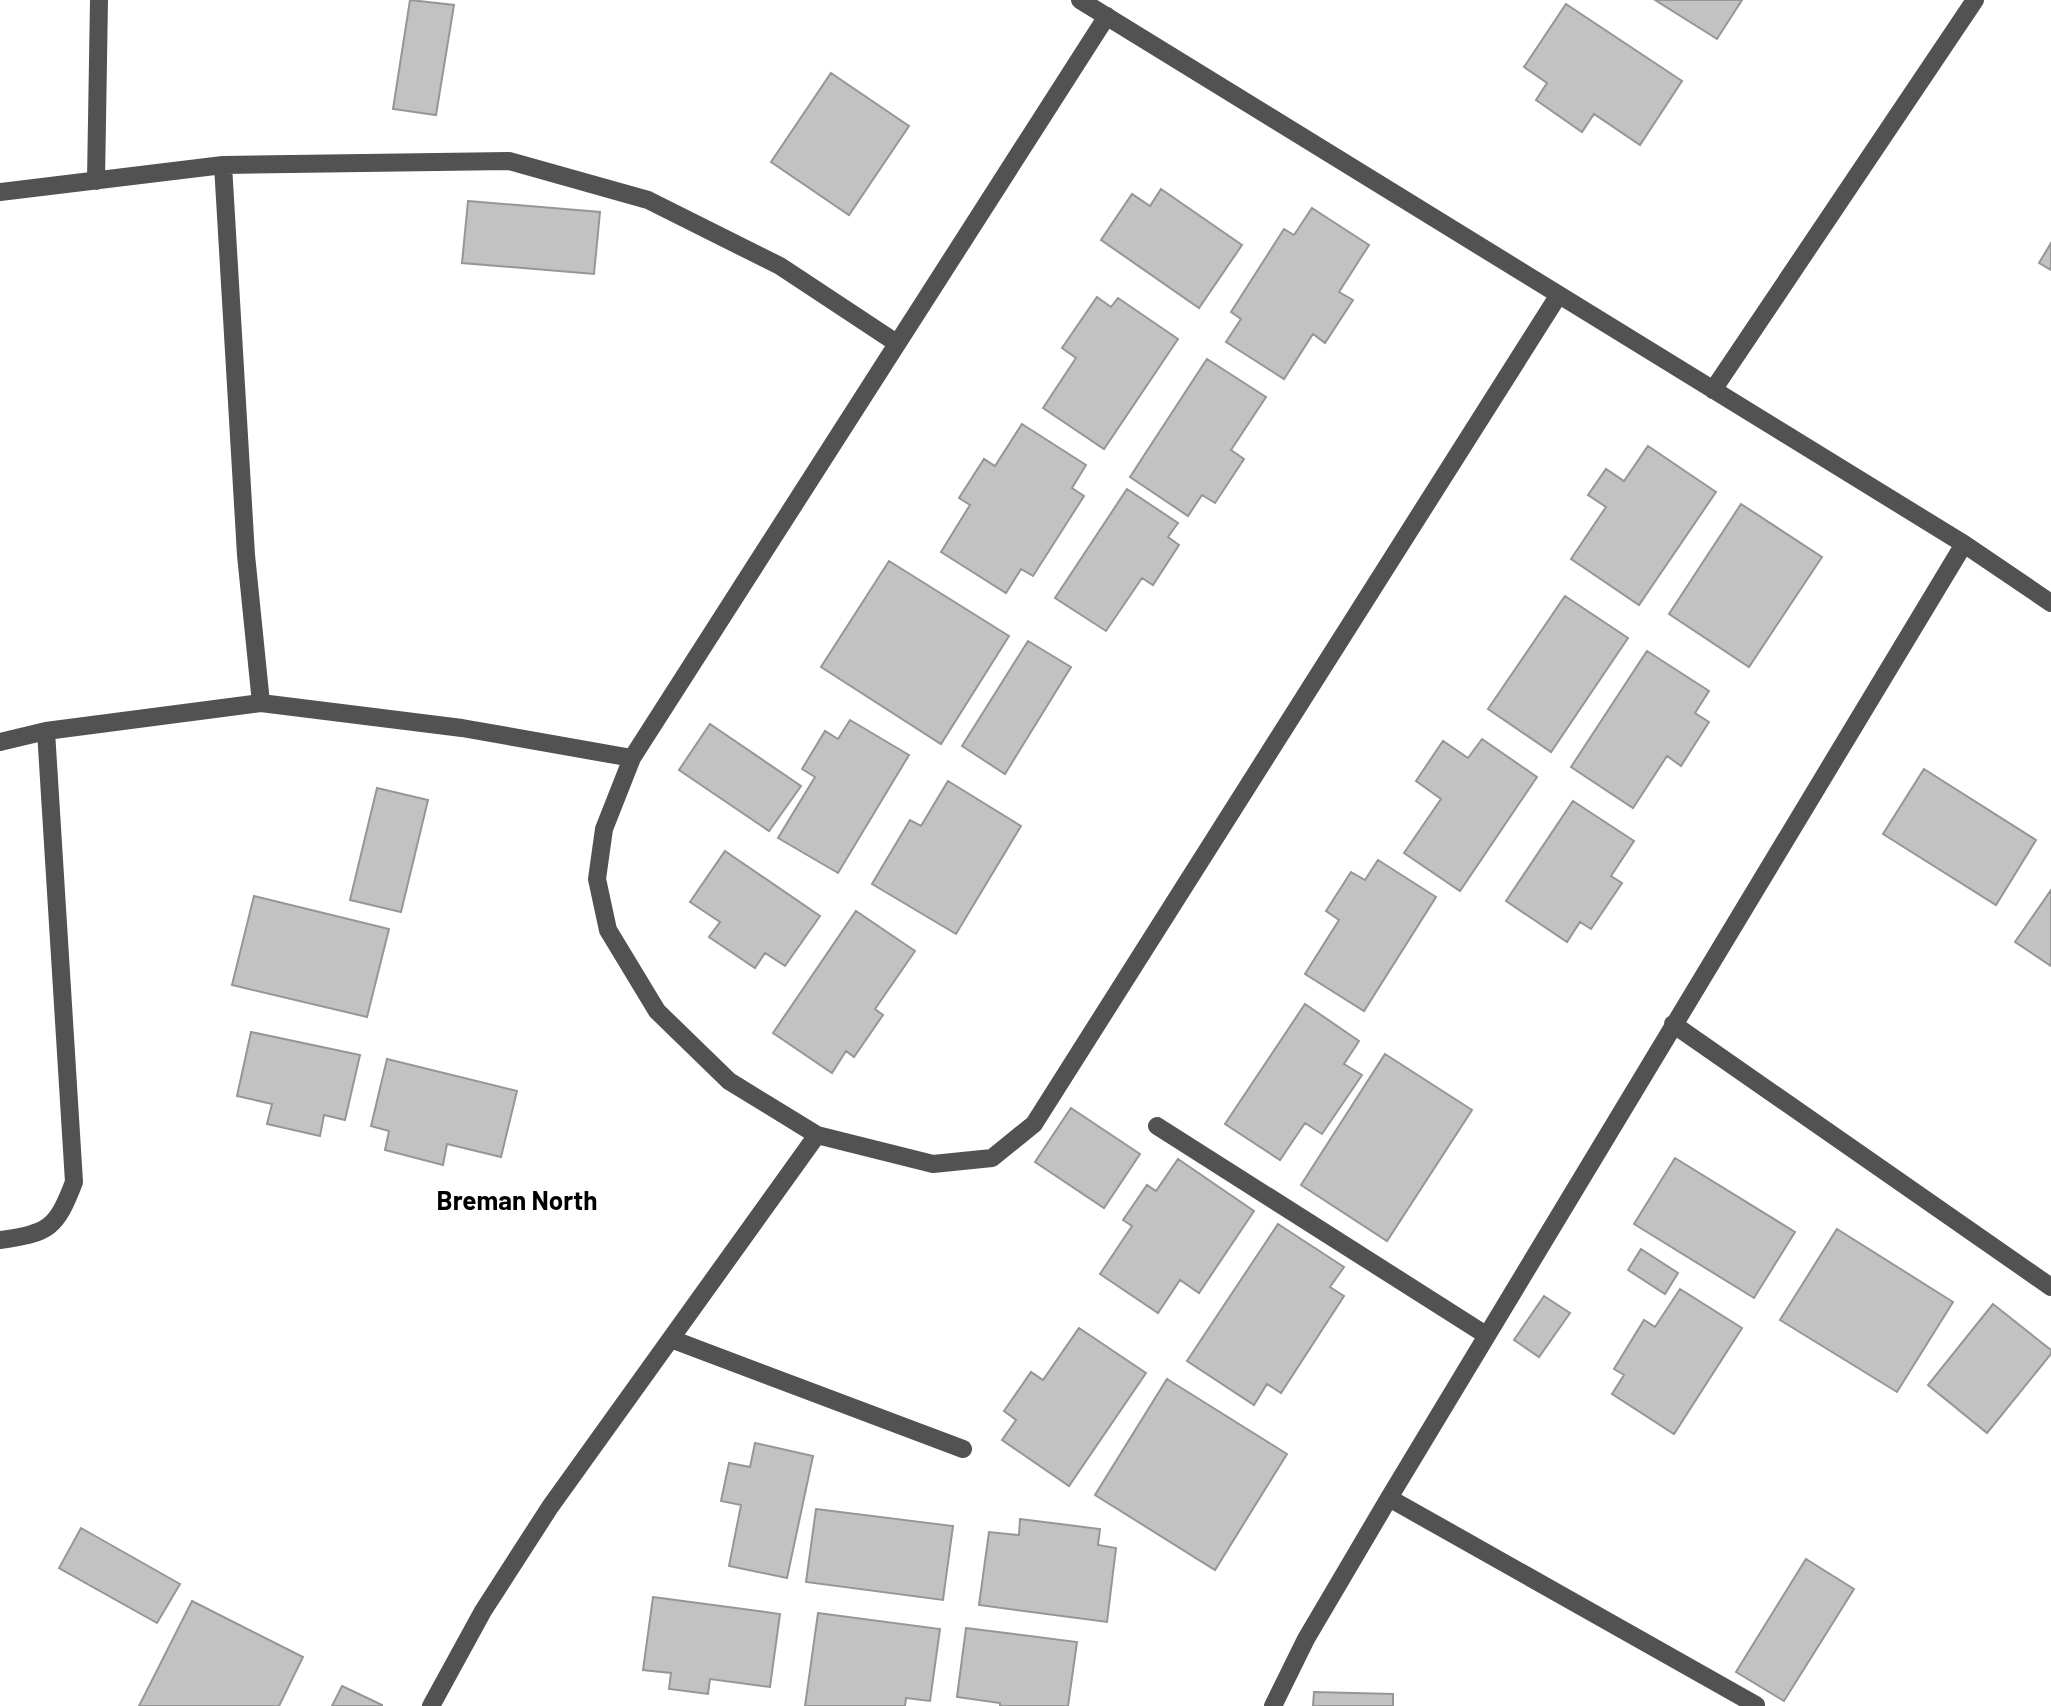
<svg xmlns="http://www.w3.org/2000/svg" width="2051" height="1706" viewBox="0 0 2051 1706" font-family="Barlow,sans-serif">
<rect width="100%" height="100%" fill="#fff"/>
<path fill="#c2c2c2" stroke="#969696" stroke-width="2" d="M410,0L454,5L436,115L393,109Z
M1655,0H1742L1717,39Z
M1566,4L1682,81L1640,145L1594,114L1582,132L1536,100L1547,83L1524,67Z
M831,73L909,126L849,215L771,162Z
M1161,189L1242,245L1199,308L1101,240L1132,194L1150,206Z
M468,201L600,212L594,274L462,263Z
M1312,208L1369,245L1339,292L1353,300L1325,343L1313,334L1284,379L1226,342L1241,319L1231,312L1284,229L1294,235Z
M2051,243V270L2039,263Z
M1097,297L1111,307L1118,298L1178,339L1104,449L1043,408L1076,358L1062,348Z
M1207,359L1266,397L1231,450L1244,459L1215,503L1202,495L1188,516L1130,477Z
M1022,424L1086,465L1072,488L1084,496L1033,576L1021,569L1006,593L941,552L970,505L959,498L984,459L995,466Z
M1648,446L1716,492L1639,605L1571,559L1606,507L1588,495L1606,469L1624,481Z
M1127,489L1178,523L1168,537L1179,545L1153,585L1142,578L1106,631L1055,598Z
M1741,504L1822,557L1749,667L1669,614Z
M889,561L1009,636L941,744L821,667Z
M1565,596L1628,638L1551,752L1488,709Z
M1028,641L1071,667L1005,774L962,746Z
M1647,651L1709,691L1695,713L1709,722L1681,766L1667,756L1633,808L1571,767Z
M850,720L909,755L838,873L778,838L815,777L802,769L825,731L838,739Z
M710,724L801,786L769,831L679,770Z
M1482,739L1537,777L1460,891L1404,853L1441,799L1416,781L1443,741L1468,758Z
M1924,769L2036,840L1996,905L1883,834Z
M948,781L1021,826L956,934L872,884L910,820L921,826Z
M377,788L428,800L401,912L350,900Z
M1573,801L1634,841L1611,876L1622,883L1591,929L1580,922L1567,942L1506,901Z
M725,851L820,916L785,966L765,953L755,968L709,937L720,922L690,902Z
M1378,860L1436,897L1364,1011L1305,974L1339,920L1326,911L1351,872L1365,880Z
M2051,890V966L2015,942Z
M254,896L389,929L367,1017L232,985Z
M856,911L915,951L875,1009L883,1015L854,1057L846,1051L832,1073L773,1033Z
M1305,1004L1359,1041L1344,1064L1362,1075L1322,1134L1305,1123L1280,1160L1225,1124Z
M251,1032L360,1055L345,1120L324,1115L320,1136L267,1124L272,1104L237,1096Z
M1385,1054L1472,1110L1387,1241L1301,1185Z
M387,1059L517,1091L501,1157L447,1144L443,1165L385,1150L389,1131L371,1126Z
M1071,1108L1140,1154L1104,1208L1035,1162Z
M1675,1158L1795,1232L1754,1298L1634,1224Z
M1178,1159L1254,1211L1199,1293L1180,1280L1158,1313L1100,1274L1132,1226L1123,1220L1147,1185L1156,1191Z
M1278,1224L1344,1267L1330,1287L1344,1296L1281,1393L1267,1384L1254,1405L1187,1361Z
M1837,1229L1953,1302L1897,1392L1780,1320Z
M1641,1249L1678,1273L1665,1294L1628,1270Z
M1680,1289L1742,1328L1674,1434L1612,1394L1624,1375L1614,1369L1644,1320L1655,1327Z
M1544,1296L1570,1313L1539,1357L1514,1340Z
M1993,1304L2051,1350V1354L1987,1433L1928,1385Z
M1079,1328L1146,1373L1069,1486L1002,1440L1016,1420L1004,1411L1031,1372L1043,1380Z
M1167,1379L1287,1454L1215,1570L1095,1495Z
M755,1443L813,1456L787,1578L729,1566L741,1505L721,1501L729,1463L750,1467Z
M816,1509L953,1526L943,1600L806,1582Z
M1020,1519L1100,1529L1098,1545L1116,1548L1107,1622L979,1605L989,1532L1019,1535Z
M81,1528L180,1584L157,1623L59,1568Z
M1806,1559L1854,1589L1784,1701L1736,1672Z
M653,1597L780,1614L770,1687L710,1679L708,1694L669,1689L671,1673L643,1670Z
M192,1601L303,1657L279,1706H139Z
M818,1613L940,1629L930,1701L906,1698L905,1706H805Z
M966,1628L1077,1642L1068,1706H1000V1703L957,1697Z
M342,1686L382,1705V1706H332Z
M1314,1692L1393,1694V1706H1313Z"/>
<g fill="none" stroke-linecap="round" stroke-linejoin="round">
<path stroke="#525252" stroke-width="18" d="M1080,0L1964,544L2051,603
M1107,16L632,758L604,829L597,879L608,930L657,1011L729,1081L817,1135L933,1164L992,1158L1034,1124L1558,296
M223,165L246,555L261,703
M96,181L99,0
M0,192L223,165L509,161L648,200L780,266L895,342
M1713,390L1975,0
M0,742L46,731L261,703L462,728L632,758
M1673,1024L2051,1287
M1157,1126L1486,1335
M0,1240C49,1233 56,1229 74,1182L46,731
M671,1339L963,1449
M1389,1498L1756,1705
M431,1706L483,1611L550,1507L817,1135
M1273,1706L1306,1639L1389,1498L1964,544"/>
</g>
<g text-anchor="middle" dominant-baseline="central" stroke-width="5" stroke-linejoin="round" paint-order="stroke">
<g font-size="26" font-weight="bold" fill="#000" stroke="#fff">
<text x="517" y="1199">Breman North</text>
</g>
</g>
</svg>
